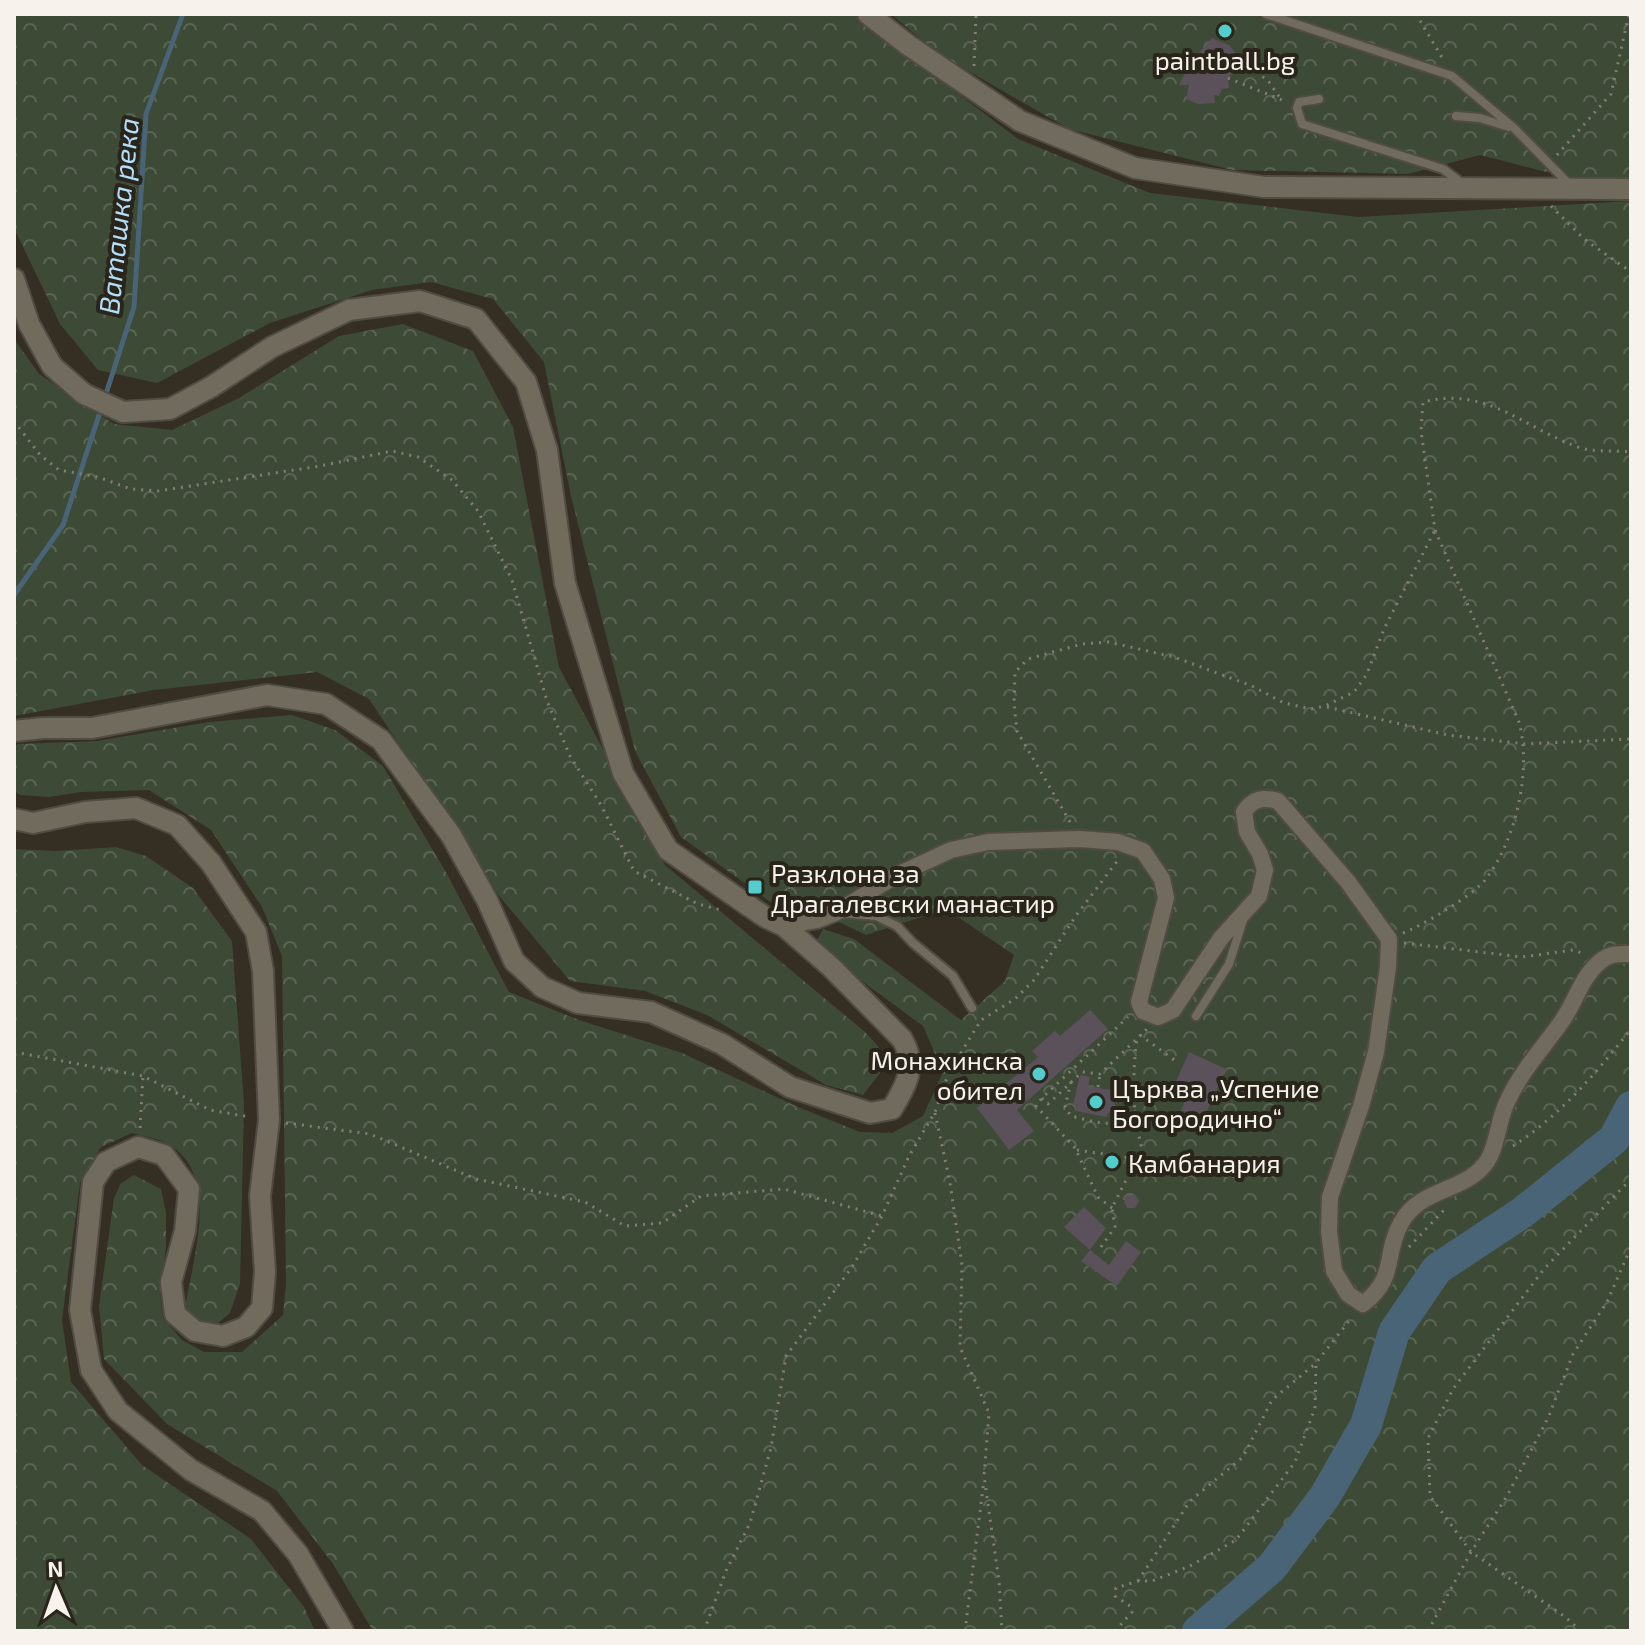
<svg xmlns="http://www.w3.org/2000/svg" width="1645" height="1645" viewBox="0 0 1645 1645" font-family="'Exo 2',sans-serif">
<defs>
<pattern id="forest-crowns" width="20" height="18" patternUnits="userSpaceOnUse" patternTransform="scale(2)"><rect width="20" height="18" fill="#3d4a36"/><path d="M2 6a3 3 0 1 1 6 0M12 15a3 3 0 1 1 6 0" fill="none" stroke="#5a6553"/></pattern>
</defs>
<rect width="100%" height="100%" fill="#352e23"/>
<path fill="url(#forest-crowns)" d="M14,14H853L1018,139L1150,193L1358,217L1631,201V1631H373L333,1564L277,1491L167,1424L104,1359L99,1306L114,1198L121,1183L134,1175L161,1189L166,1213V1247L160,1294L163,1318L182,1340L204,1352H242L283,1315L286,1284L282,956L262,907L211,830L149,790L81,792L49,797L20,795L14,790V747L18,744L97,741L209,722L292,715L335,730L383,766L447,874L509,992L579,1020L682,1053L798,1107L860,1132L892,1133L923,1116L943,1072L923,1026L814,946L823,929L854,939L961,1020L1005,981L1014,955L946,909L866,935L812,909L783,911L681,837L635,751L571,496L544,362L493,299L431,282L372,290L270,323L157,383L98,370L60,324L14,228Z
M891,14H1631V178L1577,180L1480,155L1408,174L1232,170L1069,129L937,53Z
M403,324L473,351L513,427L559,667L665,865L865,1032L879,1047L880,1073L863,1095L826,1085L707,1015L645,991L570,981L500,897L369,699L317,672L154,690L14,716V339L39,374L114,424L172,430L239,398L339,336Z
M116,847L146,856L193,888L232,941L244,1104L240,1284L230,1313L217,1324L199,1322L185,1309C192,1260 222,1175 168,1144C158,1138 143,1136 132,1133L101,1147L80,1183L62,1320L71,1382L142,1465L251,1539L304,1607L315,1631H14V849L56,851Z"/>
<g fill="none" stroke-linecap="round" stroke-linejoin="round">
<path stroke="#486476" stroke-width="5" d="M104,400L134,307L146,114L183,14
M14,595L63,525L101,409"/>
<path stroke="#486476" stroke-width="32" d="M1198,1631L1272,1567L1325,1496L1366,1425L1394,1332L1437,1269L1523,1212L1614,1139L1631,1107"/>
</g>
<path fill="#5a515b" d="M1212,38L1229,45L1238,56L1236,71L1228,78L1229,88L1222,89L1219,96L1214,95L1215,103L1198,104L1186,99L1189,85H1179L1190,63Z
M1090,1010L1108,1029L1017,1110L1034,1131L1009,1150L977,1108L1038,1057L1032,1051L1055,1031L1060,1036Z
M1189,1052L1226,1069L1203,1120L1181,1110L1189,1093L1174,1086Z
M1080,1075L1090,1077L1088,1086L1111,1090L1115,1105L1106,1117L1076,1111L1077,1105H1073Z
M1127,1195H1136L1139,1201L1135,1208H1127L1124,1202Z
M1084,1207L1106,1228L1090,1250L1109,1265L1126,1241L1141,1252L1117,1286L1081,1261L1090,1250L1064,1227Z"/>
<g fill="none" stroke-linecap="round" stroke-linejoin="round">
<g stroke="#514c42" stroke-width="12">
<path id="service" d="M1266,14L1452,76L1514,128L1569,184
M1319,99L1299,102L1297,108L1302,124L1443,169L1463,184
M1456,116L1480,118L1509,127
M842,913L876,916L897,926L913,943L953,976L972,1008
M1196,1016L1229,964L1243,920"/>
</g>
<g stroke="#514c42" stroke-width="20">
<path id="minor" d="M784,926L817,920L837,912L895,876L951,850L988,842L1080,839L1118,842L1143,851L1162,879L1166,898L1139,1002L1143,1011L1158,1017L1173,1010L1221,938L1259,896L1265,870L1260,854L1247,832L1244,812C1253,798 1263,797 1278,801L1348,882L1389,939L1388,967L1376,1052L1361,1106L1330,1197L1329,1231L1334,1271L1348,1294L1363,1304C1398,1277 1383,1255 1401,1223C1421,1186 1467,1193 1488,1160C1498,1143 1498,1120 1507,1102C1521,1071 1543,1048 1562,1021C1576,1001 1582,975 1602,960C1611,953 1620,954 1631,954"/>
</g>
<g stroke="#514c42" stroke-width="24">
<path id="tertiary" d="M868,14L908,45L1020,121L1135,168L1264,187L1631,189
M14,279L29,324L52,366L84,394L123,412L170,409L211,387L272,347L349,310L420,301L476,319L526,382L547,450L565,583L623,773L668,850L765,917L784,926L831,967L902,1039C918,1066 906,1085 892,1109L870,1113L790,1087L722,1044L651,1012L578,1003L542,987L514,961L487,900L451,835L381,740L326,704L267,695L92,728H43L14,731
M14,819L33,823L85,812L136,808L177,825L211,863L256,932L263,971L269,1120L260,1196L265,1272L262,1308L246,1327L223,1336L195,1331L175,1314L171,1282L185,1231L189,1189L164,1155L138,1147L106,1162L93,1182L80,1310L91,1370L118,1411L191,1470L262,1511L298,1554L343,1631"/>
</g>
<path stroke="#847f75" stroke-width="3" stroke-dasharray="2 6" stroke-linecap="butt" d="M1416,14L1443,59
M1238,56L1269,82L1280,98
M974,66L976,14
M1228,78L1287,102
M1557,155L1611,94L1629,14
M1551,206L1584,239L1631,272
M14,421L40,455L59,470L98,477L131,489L158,491L320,466L392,451L418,457L452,480L478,511L512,580L547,701L570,756L601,805L634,871L698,904L721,910
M1327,707L1448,735L1525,744L1631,739
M1070,822L1017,731L1014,704L1015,672L1028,659L1082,644L1108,642L1174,657L1252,686L1284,703L1311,709L1325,706L1354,692L1367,674L1384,629L1435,530
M1403,933C1420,927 1475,894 1485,880C1516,841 1532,770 1519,722L1435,530L1421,431L1423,402C1485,386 1522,426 1575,446C1591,453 1614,450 1631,452
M1404,943L1522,957L1573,950L1582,953
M1140,1035L1177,1062
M14,1052L143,1076L210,1110L250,1117
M1071,1082L1065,1107L1071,1116C1094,1121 1118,1132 1136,1111
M1098,1087L1100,1074
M1042,1098L1048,1104L1082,1072L1100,1074L1147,1029
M935,1113L950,1183L962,1265L960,1347L989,1413L984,1476L999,1581L1002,1631
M286,1123L370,1134L476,1179L585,1202L625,1226L662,1223L701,1196L784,1189L882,1216
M140,1128L143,1076
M1513,1146C1561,1115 1596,1073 1631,1029
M1077,1150L1137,1159
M1112,1208L1098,1197L1075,1148L1036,1106L1042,1098L1128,1017
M1101,1247L1115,1227L1112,1208L1141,1150C1142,1140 1137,1134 1136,1125C1133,1097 1133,1066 1137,1039
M1409,1247L1445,1209
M1138,1581L1190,1501L1243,1457L1272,1400L1315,1364
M704,1631L726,1571L750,1523L771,1448L786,1356L852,1267L882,1216L909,1156L935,1112L949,1072L981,1020L1015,999L1034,980L1075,917L1118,860
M965,1631L984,1480
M1115,1631L1132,1612L1130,1606L1115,1596L1116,1588L1138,1581H1152L1190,1566L1236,1540L1295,1462L1315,1408L1316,1363L1352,1317
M1428,1631L1471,1552L1507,1496L1548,1418L1573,1354L1607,1302L1631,1247
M1581,1631L1564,1616L1471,1552L1430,1496L1428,1438L1453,1389L1544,1269L1631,1179"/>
<use href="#service" stroke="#716b5e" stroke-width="8"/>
<use href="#minor" stroke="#716b5e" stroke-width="16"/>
<use href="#tertiary" stroke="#716b5e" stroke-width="20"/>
</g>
<g fill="#52cdcc" stroke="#2a251a" stroke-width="3">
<circle cx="1225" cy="31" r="8"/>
<rect x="747" y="879" width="16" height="16" rx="4"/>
<circle cx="1039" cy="1074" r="8"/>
<circle cx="1096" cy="1102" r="8"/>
<circle cx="1112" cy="1162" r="8"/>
</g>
<g text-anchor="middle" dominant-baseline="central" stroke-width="8" stroke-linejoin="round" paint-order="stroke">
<g font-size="26" fill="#f7f3ec" stroke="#2a251a" text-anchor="start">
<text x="1225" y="59" text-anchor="middle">paintball.bg</text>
<text x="771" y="872">Разклона за<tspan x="771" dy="30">Драгалевски манастир</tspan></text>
<text x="1023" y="1059" text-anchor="end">Монахинска<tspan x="1023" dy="30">обител</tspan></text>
<text x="1112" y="1087">Църква „Успение<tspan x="1112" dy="30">Богородично“</tspan></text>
<text x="1128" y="1162">Камбанария</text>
</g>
<g font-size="28" font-style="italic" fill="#b2defa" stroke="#2a251a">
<text transform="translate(118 216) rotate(-84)">Ваташка река</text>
</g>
</g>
<rect width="1645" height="1645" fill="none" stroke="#f7f3ec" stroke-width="32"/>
<g transform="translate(56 1589) rotate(358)" stroke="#2a251a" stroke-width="6" paint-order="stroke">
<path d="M0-6L14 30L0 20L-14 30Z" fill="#f7f3ec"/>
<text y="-12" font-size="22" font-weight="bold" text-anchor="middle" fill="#f7f3ec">N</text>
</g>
</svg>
